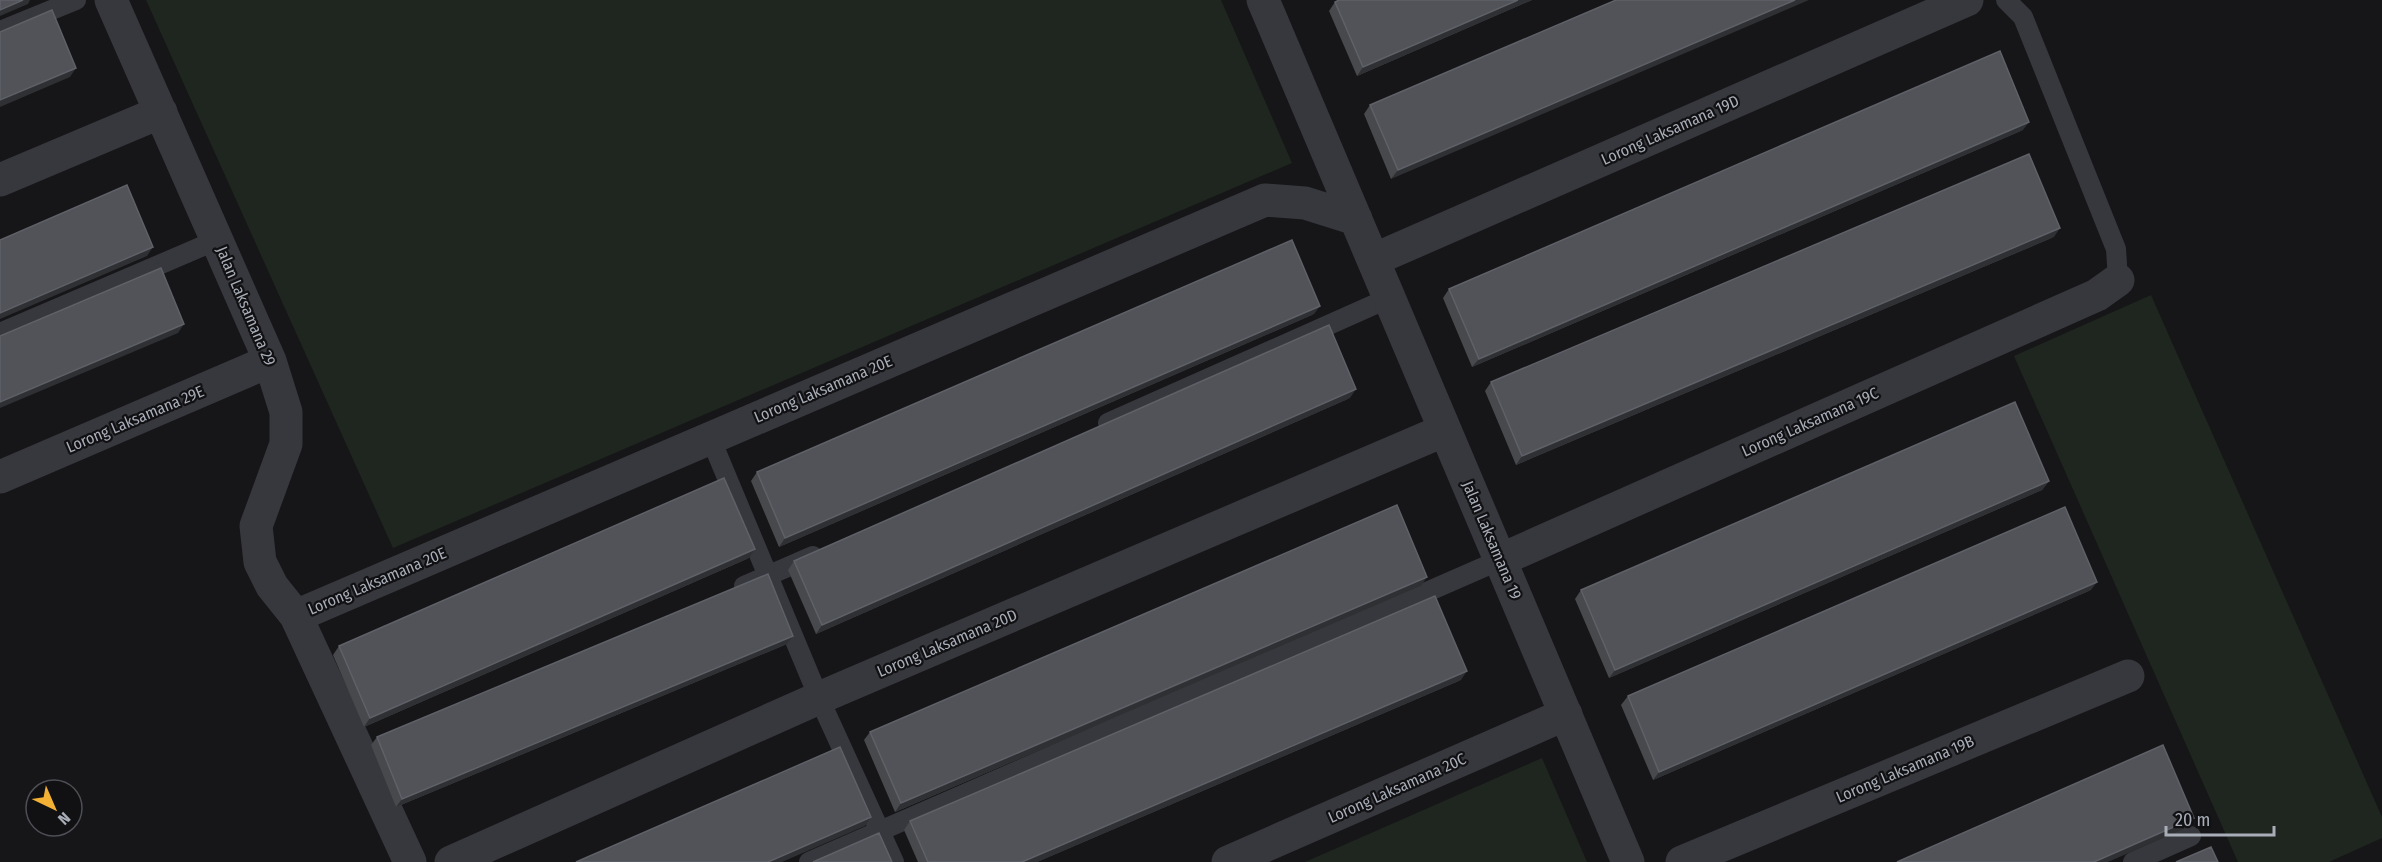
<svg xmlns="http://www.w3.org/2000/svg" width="2382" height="862" viewBox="0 0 2382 862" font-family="'Fira Sans Condensed',sans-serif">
<rect width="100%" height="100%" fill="#161618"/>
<path fill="#1e261f" d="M146,0H1221L1292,163L393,548Z
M2151,295L2382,817V838L2329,862H2238L2014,356Z
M1542,758L1587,862H1305Z"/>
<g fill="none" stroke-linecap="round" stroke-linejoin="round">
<path stroke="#37383d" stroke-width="20" d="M2006,0L2023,17L2116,249L2118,280
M0,31L76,0
M0,333L217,240
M1108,423L1389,298
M710,437L819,698L894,862
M744,586L813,556
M809,862L1500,560
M2133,862L2191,836"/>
<path stroke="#37383d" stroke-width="33" d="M111,0L270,361L286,412V444L256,526L260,562L272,586L296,616L410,862
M1263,0L1628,862
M0,180L161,112
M1373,260L1967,0
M0,477L270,361
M1500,560L2097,295L2118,280
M296,616L1265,200L1305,203L1356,219
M451,862L819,698L1445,430
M1228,862L1566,714
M1682,862L2128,676"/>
</g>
<path fill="#47494d" d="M1532,0L1357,76L1329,11L1335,2Z
M1616,0L1391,179L1364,114L1370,105Z
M2023,130L1472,367L1443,298L1449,289Z
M2054,237L1516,465L1485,391L1491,382Z
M1314,314L779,547L751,481L757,472Z
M1350,398L816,634L788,570L794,561Z
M2049,481L2042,490L1609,678L1575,599L1581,590Z
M749,558L364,727L333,655L339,646Z
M1421,586L895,812L864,740L870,732Z
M2091,590L1653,780L1621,705L1628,696Z
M787,644L396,807L371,745L377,737Z
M1461,680L1037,862H918L904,830L910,821Z"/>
<path fill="#2f3033" d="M23,0H30L28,4L0,16V10Z
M1518,0H1532L1357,76L1363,67Z
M1795,0H1809L1391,179L1398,170Z
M76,68L70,77L0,107V100Z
M2029,122L2023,130L1472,367L1479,359Z
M2060,228L2054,237L1516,465L1522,456Z
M153,247L147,256L0,319V313Z
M1320,306L1314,314L779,547L785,538Z
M184,324L178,333L0,408V402Z
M1356,389L1350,398L816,634L822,625Z
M2049,481L2042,490L1609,678L1615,670Z
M755,549L749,558L364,727L370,718Z
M1427,577L1421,586L895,812L901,803Z
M2097,582L2091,590L1653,780L1659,772Z
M793,636L787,644L396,807L402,799Z
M1467,671L1461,680L1037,862H1022Z
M871,817L865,826L782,862H768Z
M2194,818L2188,827L2108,862H2094Z"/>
<path fill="#525359" stroke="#5f6168" stroke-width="1.5" d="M0,0H23L0,10Z
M1339,0H1518L1363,67L1335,2Z
M1616,0H1795L1398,170L1370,105Z
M52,10L76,68L0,100V32Z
M2000,51L2029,122L1479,359L1449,289Z
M2029,154L2060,228L1522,456L1491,382Z
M127,185L153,247L0,313V240Z
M1292,240L1320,306L785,538L757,472Z
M161,268L184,324L0,402V336Z
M1329,325L1356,389L822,625L794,561Z
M2015,402L2049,481L1615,670L1581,590Z
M724,478L755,549L370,718L339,646Z
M1397,505L1427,577L901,803L870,732Z
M2065,507L2097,582L1659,772L1628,696Z
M768,574L793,636L402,799L377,737Z
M1435,596L1467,671L1022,862H928L910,821Z
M2163,745L2194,818L2094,862H1897Z
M840,747L871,817L768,862H576Z
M879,833L892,862H813Z
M2211,847L2218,862H2176Z"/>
<g text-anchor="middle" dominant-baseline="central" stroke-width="4.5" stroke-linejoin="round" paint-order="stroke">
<g font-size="16" fill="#a8adb8" stroke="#111113">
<text transform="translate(1670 130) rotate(-24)">Lorong Laksamana 19D</text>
<text transform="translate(246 306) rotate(67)">Jalan Laksamana 29</text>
<text transform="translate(823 389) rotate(-23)">Lorong Laksamana 20E</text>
<text transform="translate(135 419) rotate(-23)">Lorong Laksamana 29E</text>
<text transform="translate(1810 422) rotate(-24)">Lorong Laksamana 19C</text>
<text transform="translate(1492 540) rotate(67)">Jalan Laksamana 19</text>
<text transform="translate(377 581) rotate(-23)">Lorong Laksamana 20E</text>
<text transform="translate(947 643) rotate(-23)">Lorong Laksamana 20D</text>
<text transform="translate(1905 769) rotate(-23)">Lorong Laksamana 19B</text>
<text transform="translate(1397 788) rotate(-24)">Lorong Laksamana 20C</text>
</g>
</g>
<g transform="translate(54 808) rotate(136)"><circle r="28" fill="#111113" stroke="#4d4f55" stroke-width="1.5"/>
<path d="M0-4.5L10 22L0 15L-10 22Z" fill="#f2b134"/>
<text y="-9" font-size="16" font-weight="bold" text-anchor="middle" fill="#a8adb8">N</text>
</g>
<path d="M2166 826v9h108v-9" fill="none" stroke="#a8adb8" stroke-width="3"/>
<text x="2175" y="826" font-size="18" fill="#a8adb8" stroke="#111113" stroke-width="4.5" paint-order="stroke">20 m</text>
</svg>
